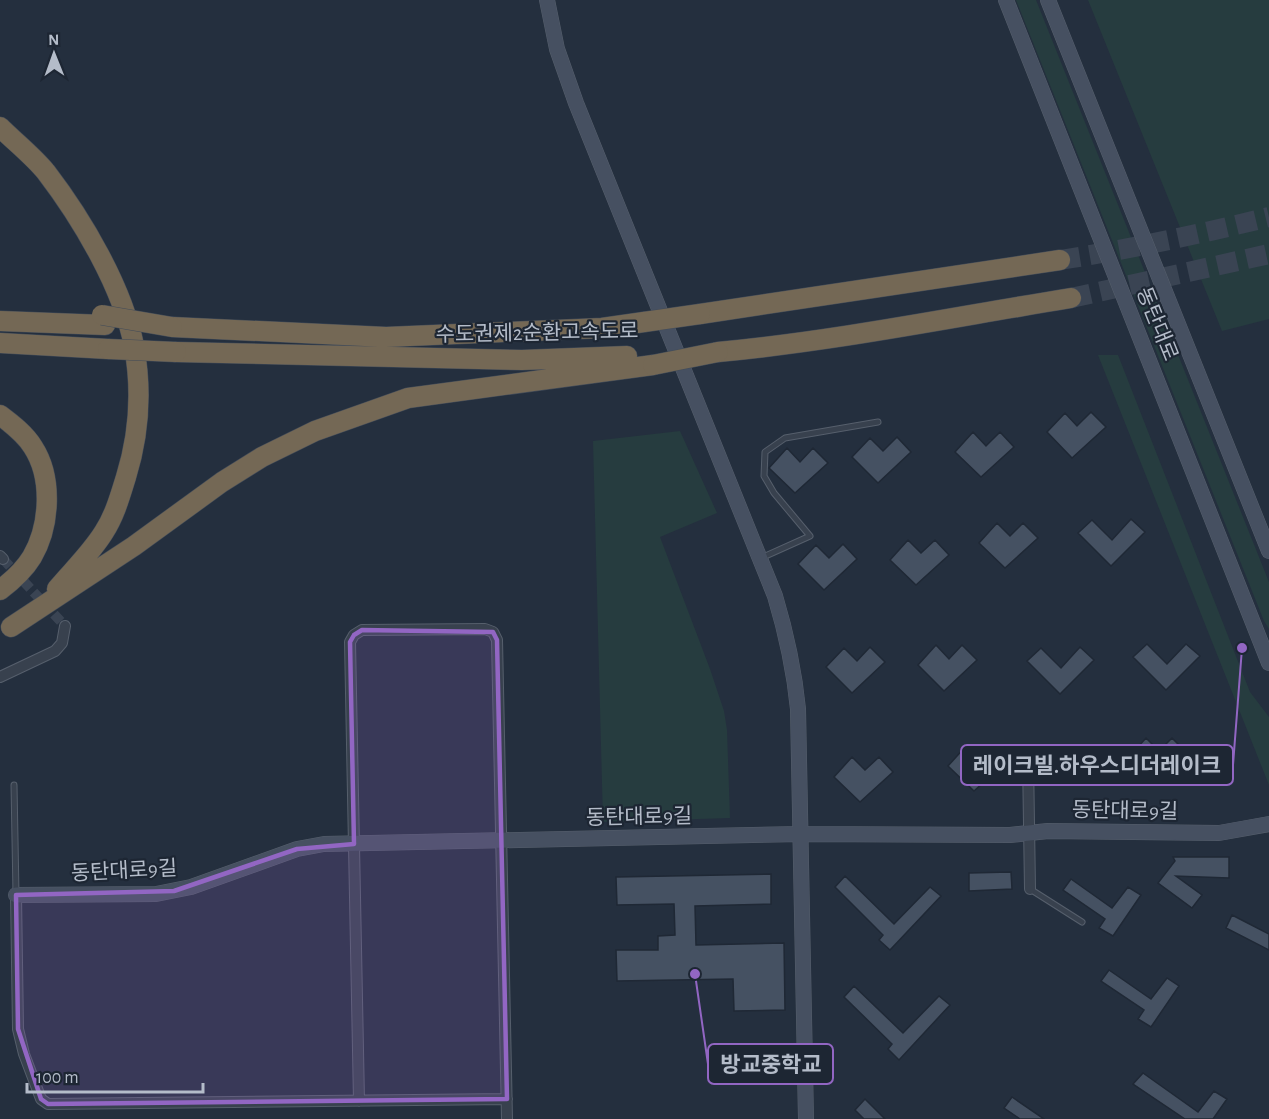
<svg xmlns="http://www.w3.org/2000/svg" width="1269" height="1119" viewBox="0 0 1269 1119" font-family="'Alegreya Sans','Noto Sans KR',sans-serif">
<rect width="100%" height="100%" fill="#242f3e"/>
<path fill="#263c3f" d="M1016,0H1036L1269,582V629L1264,621Z
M1088,0H1269V319L1222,331Z
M1098,355H1118L1250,692L1269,717V785Z
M680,431L717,513L660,537L710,669L724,711L727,730L730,818L603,822L593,441Z"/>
<path fill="#455162" stroke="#1f2835" stroke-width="1.5" d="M1091,412L1106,427L1072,458L1047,432L1065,413L1077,426Z
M973,432L986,446L1000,432L1014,447L981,477L955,452Z
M897,437L911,452L878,483L852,457L870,438L883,451Z
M787,448L800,462L813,448L828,463L795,493L769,468Z
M1131,519L1145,532L1111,566L1078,533L1092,520L1112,540Z
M997,523L1010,536L1023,523L1038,538L1005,568L979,543Z
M908,540L921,553L935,540L949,555L916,585L890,560Z
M843,544L857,559L824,590L798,564L816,545L829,558Z
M1147,644L1167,664L1186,644L1200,656L1166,690L1133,657Z
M936,645L949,659L962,645L977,660L944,691L918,665Z
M870,647L885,662L852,693L826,667L844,648L857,661Z
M1080,647L1094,660L1060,694L1027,661L1041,648L1061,668Z
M1146,738L1159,751L1172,738L1187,753L1154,783L1128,758Z
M966,746L979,760L993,746L1007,761L974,791L948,766Z
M852,757L865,770L879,757L893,772L860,802L834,777Z
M1173,857H1229V878L1176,876L1202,895L1192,908L1158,883L1175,861Z
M1011,872L1012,889L969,891V873Z
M771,874V904L695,906L696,945L784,943L785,1010L734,1011L733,979L617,981L616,950H658V936L675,935L674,904L617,905L616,877Z
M845,876L894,924L930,887L941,896L890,950L879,940L883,935L835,887Z
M1071,879L1112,908L1128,887L1141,895L1113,936L1099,928L1105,919L1063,890Z
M1232,915L1269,934V950L1226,928Z
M1109,970L1151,999L1167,978L1179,986L1151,1027L1138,1019L1144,1010L1101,981Z
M854,986L903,1033L939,996L950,1005L899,1060L888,1049L892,1044L844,997Z
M1143,1073L1198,1112L1214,1091L1227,1099L1213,1119H1185L1133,1084Z
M1012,1097L1044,1119H1020L1004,1108Z
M865,1099L885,1119H864L855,1110Z"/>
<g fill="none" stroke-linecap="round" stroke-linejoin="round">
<path stroke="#3a4453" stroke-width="10" stroke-dasharray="10 5" stroke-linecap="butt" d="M3,559L65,626"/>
<path stroke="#3a4453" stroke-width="20" stroke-dasharray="20 10" stroke-linecap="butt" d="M1060,260C1131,249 1200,234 1269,217
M1071,298L1269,254"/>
<g stroke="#565f6c" stroke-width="7">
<path id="lane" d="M761,558L810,536L774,493L764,476L765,452L785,438L878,422
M14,785L16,894
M1030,889L1082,922"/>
</g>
<g stroke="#565f6c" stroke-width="12">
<path id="street" d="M0,556L3,559
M0,677L55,651L62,643L65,626
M1028,759L1030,889
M16,895L18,1029L24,1054L41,1099L48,1104L507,1099
M359,1101L350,642L354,635L362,630L485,629L493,632L497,640L507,1119"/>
</g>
<g stroke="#565f6c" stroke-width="16">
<path id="secondary" d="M547,0L557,49L576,103L775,596C787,636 794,668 798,709L806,1119
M1006,0L1269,663
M1048,0L1269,551
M16,895L156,894L191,887L297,849L324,844L801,834L1010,835L1048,831L1219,833L1269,824"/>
</g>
<g stroke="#434c59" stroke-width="21">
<path id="highway" d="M0,127C15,142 33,156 46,172C82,219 123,288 134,346C142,390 139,435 126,477C120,496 115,515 104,532C91,553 73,570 57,589
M700,314L1060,260
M0,321L105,325
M172,327L386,337L602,328L644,322
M0,343L108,349
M176,352L522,360L627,356
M718,352C836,341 954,317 1071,298
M0,415C12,424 25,434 33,447C53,478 50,526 32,557C24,570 12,581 0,590
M11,627L134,546L222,482L262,457L315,431L408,398L653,365"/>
</g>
<use href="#lane" stroke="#38414e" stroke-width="5"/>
<use href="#street" stroke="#38414e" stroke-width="10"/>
<use href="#secondary" stroke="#465061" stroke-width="15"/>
<use href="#highway" stroke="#746855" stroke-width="20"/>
<g stroke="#434c59" stroke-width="21" stroke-linecap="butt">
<path id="highway-bridge" d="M102,315L172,327
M644,322L700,314
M108,349L176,352
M653,365L718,352"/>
</g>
<use href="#highway-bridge" stroke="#746855" stroke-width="20"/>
</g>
<path fill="#9266c3" fill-opacity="0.2" stroke="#9266c3" stroke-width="4.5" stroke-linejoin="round" d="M362,630L493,632L497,640L507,1099L48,1104L41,1099L18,1029L16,895L174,891L297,849L354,844L350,642L354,635Z"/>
<g text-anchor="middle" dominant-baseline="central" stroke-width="4.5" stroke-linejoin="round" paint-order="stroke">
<g font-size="21" fill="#b4bcc9" stroke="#1d2633">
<text transform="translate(1157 324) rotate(68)">동탄대로</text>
<text transform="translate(537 333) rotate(-1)">수도권제2순환고속도로</text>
<text transform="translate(1125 811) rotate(1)">동탄대로9길</text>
<text transform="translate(639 817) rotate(-1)">동탄대로9길</text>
<text transform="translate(124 871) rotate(-3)">동탄대로9길</text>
</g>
</g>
<path fill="none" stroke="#9266c3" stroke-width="2" d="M1242 648L1233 765M695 974L708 1064"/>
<g fill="#9266c3" stroke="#1d2633" stroke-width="2">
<circle cx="1242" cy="648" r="6"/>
<circle cx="695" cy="974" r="6"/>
</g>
<g fill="#1d2633" stroke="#9266c3" stroke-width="2">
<rect x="961" y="745" width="272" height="40" rx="6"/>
<rect x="708" y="1044" width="125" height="40" rx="6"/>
</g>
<g font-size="22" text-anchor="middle" font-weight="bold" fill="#b4bcc9">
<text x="1097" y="773">레이크빌.하우스디더레이크</text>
<text x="771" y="1072">방교중학교</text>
</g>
<g transform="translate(54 54) rotate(359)" stroke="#1d2633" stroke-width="4.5" paint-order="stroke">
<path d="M0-4.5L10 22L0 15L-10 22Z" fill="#b4bcc9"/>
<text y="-9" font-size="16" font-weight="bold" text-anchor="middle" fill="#b4bcc9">N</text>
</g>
<path d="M27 1083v9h176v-9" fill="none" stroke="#b4bcc9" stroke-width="3"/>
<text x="36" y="1083" font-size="18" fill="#b4bcc9" stroke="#1d2633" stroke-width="4.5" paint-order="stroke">100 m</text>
</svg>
